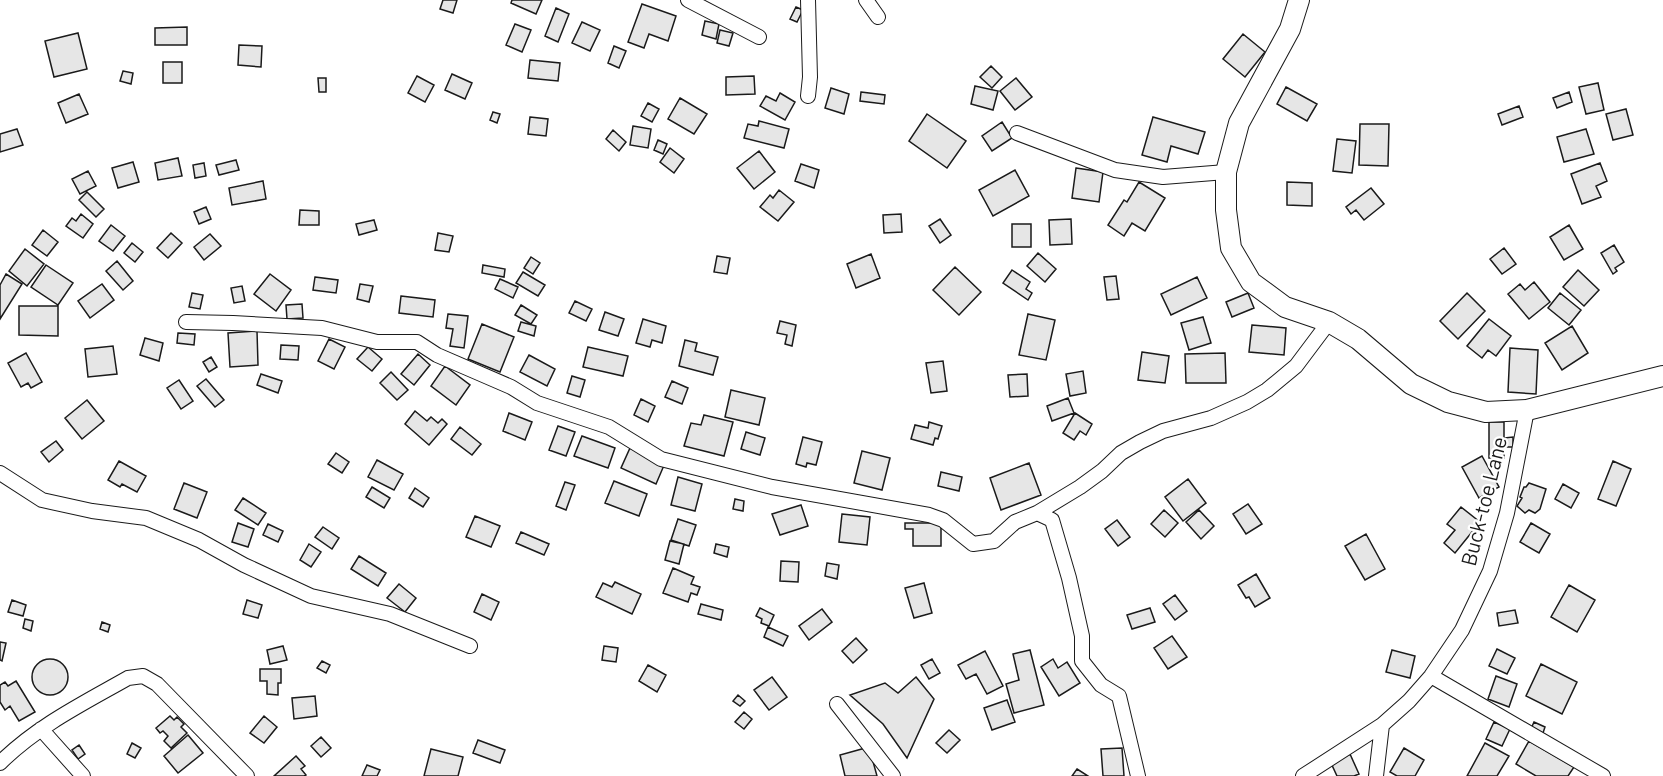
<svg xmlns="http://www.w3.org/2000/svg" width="1663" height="776" viewBox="0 0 1663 776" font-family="Barlow,sans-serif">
<rect width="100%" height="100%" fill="#fff"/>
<path fill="#e6e6e6" stroke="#1a1a1a" stroke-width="1.5" d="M443,0H457L453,13L440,9Z
M512,0H542L536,14L511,3Z
M642,4L676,16L668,41L649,34L644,48L628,42Z
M796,7L803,10L797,22L790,19Z
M556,8L569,14L558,42L545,36Z
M705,21L719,24L716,39L702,35Z
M582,22L600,30L590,51L572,43Z
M515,24L531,30L522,52L506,45Z
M187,27V45H155V28Z
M720,30L733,33L729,46L717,43Z
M78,33L87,69L54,77L45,41Z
M1243,34L1265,52L1245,77L1223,59Z
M239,45L262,46L261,67L238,65Z
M614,46L626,51L619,68L608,63Z
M530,60L560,63L558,81L528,78Z
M163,62H182V83H163Z
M991,66L1002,77L992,88L980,77Z
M123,71L133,73L131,84L120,81Z
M452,74L472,83L465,99L445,90Z
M417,76L434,85L425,102L408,93Z
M754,76L755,94L726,95V77Z
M318,78H326V92H319Z
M1016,78L1032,97L1015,110L1000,91Z
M1598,83L1604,110L1586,114L1579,87Z
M975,86L998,91L993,110L971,104Z
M1286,87L1317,104L1307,121L1277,104Z
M831,88L849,94L844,114L825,108Z
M861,92L885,95L884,104L860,101Z
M1569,92L1572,102L1557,108L1553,98Z
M780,93L795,102L785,120L760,106L766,96L776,101Z
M79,94L88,114L66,123L58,103Z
M680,98L707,114L694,134L668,119Z
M648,103L659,109L652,122L641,116Z
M1519,106L1523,117L1502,125L1498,114Z
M1626,109L1633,135L1613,140L1606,114Z
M493,112L500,114L497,123L490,120Z
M927,114L966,141L947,168L909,141Z
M530,117L548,119L546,136L528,134Z
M1153,117L1205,132L1198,154L1171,146L1167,162L1142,155Z
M759,121L789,129L784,148L744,138L748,124L758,126Z
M1002,122L1012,138L992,151L982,136Z
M1360,124H1389L1388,166L1359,165Z
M633,126L651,129L648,148L630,145Z
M17,129L23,145L0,152V134Z
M1586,129L1594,154L1564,162L1557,137Z
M613,130L626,142L619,151L606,139Z
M1337,139L1356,141L1352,173L1333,171Z
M658,140L667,144L663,154L654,150Z
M670,148L684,159L674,173L660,162Z
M759,151L775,172L754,189L737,168Z
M178,158L182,176L158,180L155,163Z
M236,160L239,170L219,175L216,165Z
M133,162L139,182L118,188L112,168Z
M204,163L206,176L195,178L193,165Z
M1600,163L1607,181L1596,186L1601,197L1582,204L1571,174Z
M801,164L819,170L814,188L795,181Z
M1076,168L1103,172L1099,202L1072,198Z
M1015,170L1029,196L993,216L979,190Z
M88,171L96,186L80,194L72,179Z
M263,181L266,199L232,205L229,188Z
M1139,182L1165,198L1145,231L1132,223L1124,236L1108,225L1124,200L1127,202Z
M1287,182L1312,183V206L1287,205Z
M1371,188L1384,204L1364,220L1356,210L1351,214L1346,207Z
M779,190L794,202L778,221L760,207L770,195L773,198Z
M87,192L104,209L96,217L79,200Z
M206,207L211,219L199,224L194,212Z
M300,210L319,211V225H299Z
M81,214L93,224L83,238L66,226L72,218L76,221Z
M901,214L902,232L884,233L883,215Z
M940,219L951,235L940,243L929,226Z
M1071,219L1072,244L1050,245L1049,220Z
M374,220L377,230L359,235L356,224Z
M1012,224H1031V247H1012Z
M111,225L125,236L113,251L99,241Z
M1569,225L1583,249L1564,260L1550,237Z
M43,230L58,242L47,256L32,245Z
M171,233L182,243L168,258L157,248Z
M438,233L453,236L449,252L435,250Z
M210,234L221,246L204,260L194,247Z
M132,243L143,252L135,262L124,253Z
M1614,245L1624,262L1615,268L1617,271L1613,274L1601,253Z
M1504,248L1516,264L1502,274L1490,259Z
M25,249L44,264L27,286L9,271Z
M1038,253L1056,269L1045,282L1027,266Z
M871,254L880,278L856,288L847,264Z
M717,256L730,258L727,274L714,272Z
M531,257L540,263L533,274L524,268Z
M117,261L133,281L123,290L106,271Z
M46,265L73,283L58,305L31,287Z
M483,265L505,269L504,277L482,273Z
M955,267L981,292L959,315L933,290Z
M1012,270L1030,282L1026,289L1032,293L1028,300L1003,283Z
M1578,270L1599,290L1584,306L1563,287Z
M523,272L545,285L538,296L516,283Z
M6,274L22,284L0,319V285Z
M270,274L291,290L276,311L254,294Z
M1116,276L1119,299L1107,300L1104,277Z
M315,277L338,280L336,293L313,290Z
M1197,277L1207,298L1171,315L1161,294Z
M500,279L518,287L513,298L495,289Z
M1534,282L1550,302L1529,319L1508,294L1520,284L1525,290Z
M102,284L114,300L90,318L78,301Z
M360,284L373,286L369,302L357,299Z
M242,286L245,301L234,303L231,288Z
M192,293L203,295L200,309L189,307Z
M1248,293L1254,308L1232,317L1226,302Z
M1467,293L1485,311L1458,339L1440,321Z
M1560,293L1581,310L1569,325L1548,308Z
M401,296L435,300L433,317L399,313Z
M575,301L592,309L586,321L569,313Z
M302,304L303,318L287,319L286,305Z
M521,305L537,315L531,324L515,315Z
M19,306H58V336L19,335Z
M605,312L624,319L618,336L599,330Z
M448,314L468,316L464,348L450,346L453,329L446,328Z
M1028,314L1055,320L1046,360L1019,355Z
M1203,317L1211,343L1189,350L1181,323Z
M643,319L666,326L662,343L652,340L650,347L636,343Z
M1489,319L1511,336L1496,356L1488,350L1482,358L1467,346Z
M780,321L796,325L792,346L785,344L787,335L777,333Z
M521,322L536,326L534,336L518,331Z
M482,324L514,337L500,372L468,359Z
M1252,325L1286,328L1284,355L1249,352Z
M1572,326L1588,353L1562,370L1545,343Z
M257,331L258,365L230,367L228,333Z
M178,333L195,334L194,345L177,343Z
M145,338L163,343L159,361L140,355Z
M329,339L345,347L334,369L318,361Z
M685,340L697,343L695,351L718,357L713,375L679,366Z
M281,345L299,346L298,360L280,359Z
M113,346L117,374L88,377L85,349Z
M368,347L382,359L372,371L357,359Z
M588,347L628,356L623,376L583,367Z
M1510,348L1538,350L1536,394L1508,392Z
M1142,352L1169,356L1165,383L1138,380Z
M26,353L42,382L31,388L28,383L21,387L8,363Z
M1225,353L1226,383H1186L1185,354Z
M418,354L430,365L414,385L401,374Z
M529,355L555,369L547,386L520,372Z
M211,357L217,367L209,372L203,362Z
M943,361L947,391L931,393L926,363Z
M445,366L470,385L456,405L431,386Z
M1083,371L1086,393L1070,396L1066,374Z
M391,372L408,390L397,400L380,383Z
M261,374L282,381L278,393L257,385Z
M1027,374L1028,396L1010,397L1008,375Z
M572,376L585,380L580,397L567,393Z
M206,379L224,400L215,407L197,386Z
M179,380L193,401L181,409L167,388Z
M672,381L688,388L682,404L665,397Z
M731,390L765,398L759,425L725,417Z
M1068,398L1074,413L1052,421L1047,406Z
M641,399L655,406L648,422L634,415Z
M87,400L104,421L82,439L65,418Z
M415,411L427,421L431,417L438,423L442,419L447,424L429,445L405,424Z
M509,413L532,422L525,440L503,431Z
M1075,413L1092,424L1086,435L1080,431L1074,440L1063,433Z
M704,415L733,422L724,456L684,446L691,423L701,425Z
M929,422L942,426L938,439L935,438L933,445L911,439L915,425L928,428Z
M1489,422H1504V438L1513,437V447H1504V458H1489Z
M558,426L575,432L566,456L549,450Z
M460,427L481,444L472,455L451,439Z
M746,432L765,438L760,455L741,449Z
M582,436L615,448L608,468L574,456Z
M803,437L822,442L816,465L807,463L806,467L796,464Z
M56,441L63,450L49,462L41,452Z
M630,448L665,463L656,484L621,468Z
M862,451L890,458L882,490L854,483Z
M336,453L349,462L342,473L328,464Z
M1482,456L1499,487L1479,498L1462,467Z
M377,460L403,474L394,490L368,477Z
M119,461L146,476L137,492L122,484L120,487L108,480Z
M1613,461L1631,469L1616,506L1598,499Z
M1029,463L1041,495L1001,510L990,478Z
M941,472L962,477L959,491L938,486Z
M678,477L702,484L695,511L671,505Z
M1188,479L1206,503L1183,521L1165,497Z
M614,481L647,494L639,516L605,503Z
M565,482L575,485L566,510L556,506Z
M184,483L207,492L197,518L174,509Z
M1529,483L1546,489L1540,509L1535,513L1529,510L1525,513L1517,506L1522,498L1520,497L1524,487H1526Z
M1563,484L1579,493L1571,508L1555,499Z
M372,487L390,498L384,508L366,497Z
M415,488L429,498L423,507L409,498Z
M243,498L266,513L258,525L235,510Z
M735,499L744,501L743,511L733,509Z
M1248,504L1262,524L1246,534L1233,514Z
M801,505L808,526L780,535L772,514Z
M1461,507L1480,522L1455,553L1444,543L1455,530L1447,524Z
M1164,510L1178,523L1165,537L1151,524Z
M1199,510L1214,526L1201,539L1186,522Z
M842,514L870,517L867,545L839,542Z
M475,516L500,526L491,547L466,537Z
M678,519L696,525L689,546L671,540Z
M1117,520L1130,537L1118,546L1105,529Z
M238,523L254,529L248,547L232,542Z
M905,523H941V546H913V529H905Z
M1531,523L1550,534L1539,553L1520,542Z
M268,524L283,531L278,542L263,535Z
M323,527L339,538L332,549L315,537Z
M521,532L549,544L544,555L516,543Z
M1366,534L1385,569L1365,580L1345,546Z
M670,541L684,544L679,564L665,560Z
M309,544L321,552L311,567L300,560Z
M716,544L729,547L727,557L714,553Z
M359,556L386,573L378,586L351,569Z
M781,561L799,562L798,582L780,581Z
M827,563L839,565L837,579L825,576Z
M673,568L694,577L691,584L700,587L697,595L691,593L688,602L663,593Z
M1256,574L1270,598L1255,607L1249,597L1246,598L1238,585Z
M615,582L641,594L632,614L596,597L603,583L612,587Z
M924,583L932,613L914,618L905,588Z
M399,584L416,598L405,612L387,598Z
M1569,585L1595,600L1577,632L1551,617Z
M482,594L499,602L491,620L474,612Z
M1175,595L1187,611L1175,620L1163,604Z
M12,600L26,605L23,616L8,612Z
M247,600L262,605L258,618L243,614Z
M701,604L723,610L721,620L698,614Z
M760,608L774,615L769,626L761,623L762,619L756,616Z
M1150,608L1155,622L1132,629L1127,615Z
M822,609L832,622L809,640L799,626Z
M1515,610L1518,623L1499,626L1497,613Z
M25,619L33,621L31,631L23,628Z
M102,622L110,625L108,632L100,629Z
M768,627L788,636L783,646L764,637Z
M1172,636L1187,657L1168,669L1154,648Z
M856,638L867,650L853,663L842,651Z
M0,642L6,643L2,661L0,660Z
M283,646L287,660L270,664L267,650Z
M604,646L618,648L616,662L602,660Z
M1497,649L1515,658L1507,674L1489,666Z
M1030,650L1044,705L1014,713L1006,684L1019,680L1013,654Z
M1392,650L1415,656L1410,678L1386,672Z
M985,651L1003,686L987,694L976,674L966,679L958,665Z
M932,659L940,673L929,679L921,665Z
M1053,659L1058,668L1067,662L1080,683L1059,696L1041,667Z
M32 677a18 18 0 1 1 36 0a18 18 0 1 1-36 0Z
M322,661L330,665L326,673L317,668Z
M1541,664L1577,682L1562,714L1526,696Z
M648,665L666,675L657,692L639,681Z
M260,669H281V683H278V695L267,694V681H260Z
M1496,676L1517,684L1509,707L1488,699Z
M772,677L787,697L769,710L754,690Z
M916,677L934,699L907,758L883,724L850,695L885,683L898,693Z
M16,681L35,712L19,721L10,706L5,710L0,702V685L5,682L8,686Z
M738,695L745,701L740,706L733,701Z
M315,696L317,716L294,719L292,698Z
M1007,700L1015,722L992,730L984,708Z
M744,712L752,719L744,729L735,722Z
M170,716L174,720L177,717L184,724L181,727L187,733L171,748L164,741L168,736L163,731L160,733L156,728Z
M264,716L277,727L264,743L250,733Z
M1494,722L1510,729L1502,746L1486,739Z
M1534,722L1545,727L1542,736L1530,731Z
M949,730L960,740L947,753L936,743Z
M188,735L203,753L178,773L164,756Z
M321,737L331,748L321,757L311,746Z
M478,740L505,750L500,763L473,753Z
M1529,741L1574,767L1568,776H1536L1516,764Z
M132,743L141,748L135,758L127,754Z
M1485,743L1509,756L1497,776H1467Z
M79,745L85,754L78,759L72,750Z
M869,747L877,776H845L840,755Z
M1122,748L1124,776H1103L1101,749Z
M1404,748L1424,760L1415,776H1397L1390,772Z
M431,749L463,757L458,776H424Z
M1350,754L1359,774L1354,776H1337L1331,763Z
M296,756L305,766L301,769L306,775L304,776H274Z
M367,765L380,770L377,776H362Z
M1077,769L1088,776H1072Z"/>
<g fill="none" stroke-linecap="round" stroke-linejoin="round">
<g stroke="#1a1a1a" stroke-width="16">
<path id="street" d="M688,0L759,37
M866,0L878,17
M808,96L810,77L808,0
M1017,133L1115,170L1163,177L1226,172
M186,322L233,323L322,328L377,342H417L437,355L511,387L537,403L609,427L661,459L772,487L929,515L943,520L973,544L994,541L1015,522L1037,513L1052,520L1069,578L1082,636V661L1101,685L1119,696L1138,776
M0,473L42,500L92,511L146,518L199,540L244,565L311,596L390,614L470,646
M1037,513L1080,487L1102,471L1121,453L1140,442L1163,431L1211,418L1247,402L1267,390L1296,366L1329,322
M1431,676L1603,776
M837,704L893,776
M41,729L83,776
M0,763C37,726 84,703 128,678L143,676L157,684L247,776
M1303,776L1382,725L1409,701L1431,676L1462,630L1490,571L1507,513L1527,410
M1376,776L1382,725"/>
</g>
<g stroke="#1a1a1a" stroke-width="22">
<path id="secondary" d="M1299,0L1290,29L1239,123L1226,172V210L1231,248L1251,282L1285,307L1329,322L1358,339L1411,384L1448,402L1486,412L1527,410L1663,376"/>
</g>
<use href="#street" stroke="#fff" stroke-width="14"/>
<use href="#secondary" stroke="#fff" stroke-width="20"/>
</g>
<g text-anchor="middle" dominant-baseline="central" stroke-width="4.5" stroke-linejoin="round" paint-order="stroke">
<g font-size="21" fill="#1a1a1a" stroke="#fff">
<text transform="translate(1483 501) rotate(-76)">Buck-toe Lane</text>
</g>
</g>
</svg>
